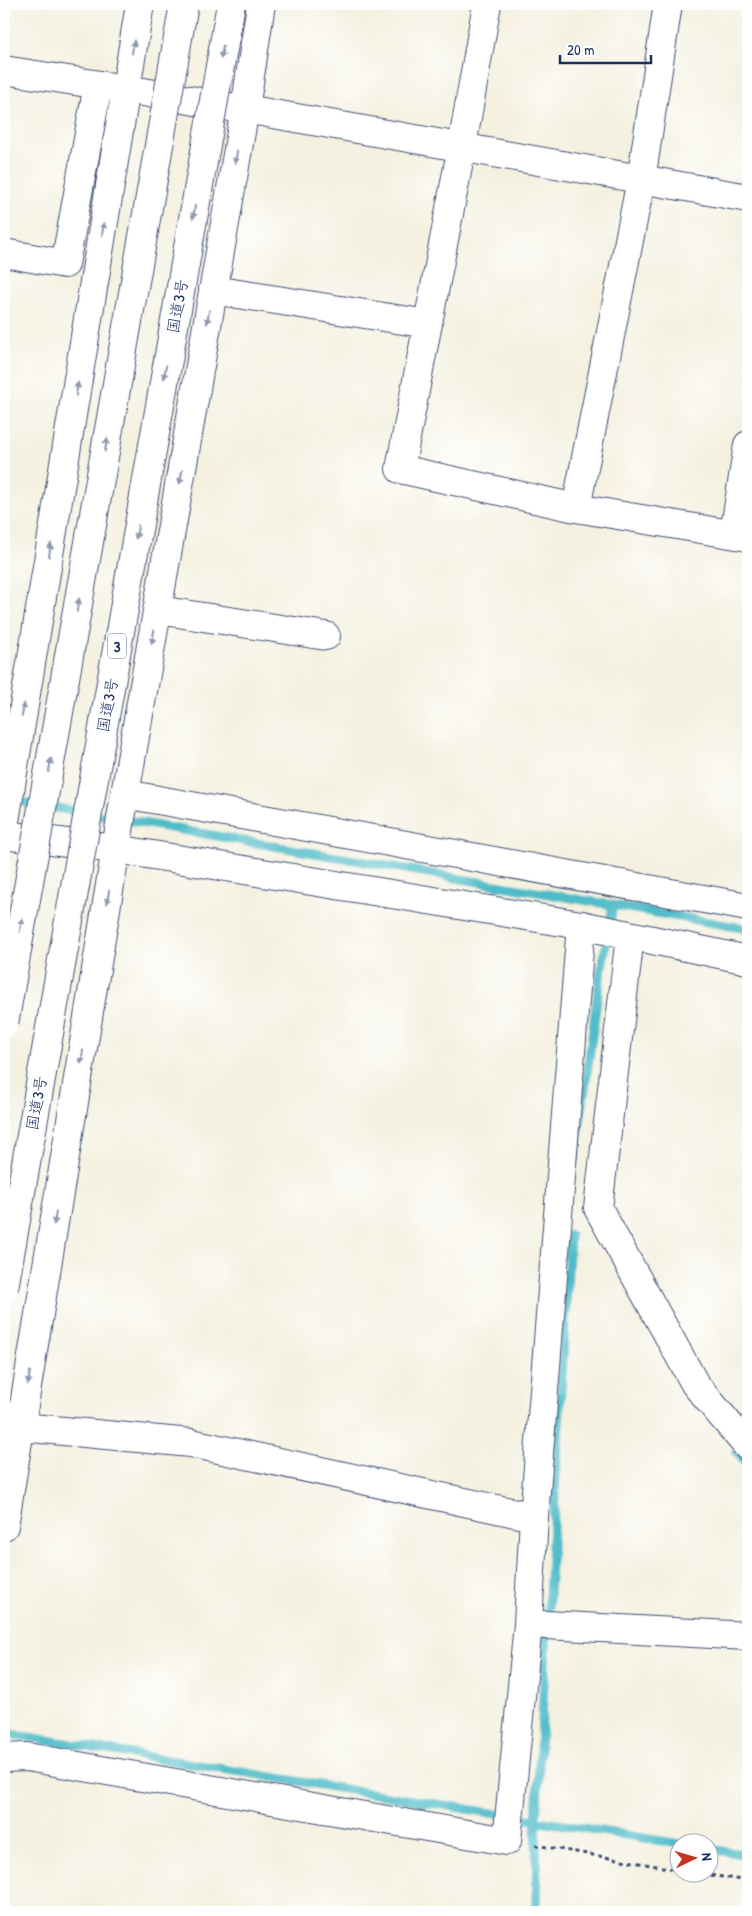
<svg xmlns="http://www.w3.org/2000/svg" width="752" height="1916" viewBox="0 0 752 1916" font-family="'Patrick Hand','Klee One',sans-serif">
<rect width="100%" height="100%" fill="#fff"/>
<filter id="ink" filterUnits="userSpaceOnUse"><feTurbulence type="fractalNoise" baseFrequency=".02" numOctaves="2"/><feDisplacementMap in="SourceGraphic" scale="10" xChannelSelector="R" yChannelSelector="G"/><feConvolveMatrix kernelMatrix="1 2 1 2 8 2 1 2 1" color-interpolation-filters="sRGB"/></filter>
<filter id="wash" filterUnits="userSpaceOnUse"><feTurbulence type="fractalNoise" baseFrequency=".0096" numOctaves="4" result="noise"/><feDisplacementMap in="SourceGraphic" scale="20" xChannelSelector="R" yChannelSelector="G"/><feGaussianBlur stdDeviation="1.12" result="paint"/><feColorMatrix in="noise" values="0 0 0 0 0 0 0 0 0 0 0 0 0 0 0 0 0 1.4 0 .05"/><feComposite in="paint" operator="in"/></filter>
<g filter="url(#wash)">
<rect width="100%" height="100%" fill="#f4f1e0"/>
<g fill="none" stroke-linecap="round" stroke-linejoin="round">
<path stroke="#4fbcc9" stroke-width="9" d="M11,800L748,929
M575,1160L600,978L613,905
M736,1452L748,1466
M4,1733L680,1844
M710,1849L748,1855
M537,1912L536,1820L570,1235"/>
</g>
</g>
<g filter="url(#ink)">
<g fill="none" stroke-linecap="round" stroke-linejoin="round">
<g stroke="#3c4c72" stroke-width="30">
<path id="minor" d="M487,4L462,146L400,469L576,508
M668,4L641,180L576,508L748,537
M126,89L236,108
M4,253L65,264L98,85
M213,290L428,324
M734,534L748,445
M158,610L326,636
M125,794L748,907
M4,827L140,4
M4,835L107,848
M630,936L598,1208L695,1384L748,1447
M21,1427L191,1443L534,1517
M4,1526L125,794L245,109L261,4
M528,1624L748,1636
M4,1758L27,1757L507,1841L528,1624L534,1517L581,925"/>
</g>
<g stroke="#3c4c72" stroke-width="30">
<path id="tertiary" d="M4,70L126,89
M245,109L748,198
M116,849L581,925L748,960"/>
</g>
<path stroke="#3c4c72" stroke-width="3" stroke-dasharray="4 4" stroke-linecap="butt" d="M535,1845L680,1870
M703,1874L748,1881"/>
<use href="#minor" stroke="#fff" stroke-width="28"/>
<use href="#tertiary" stroke="#fff" stroke-width="28"/>
<g stroke="#3c4c72" stroke-width="30" stroke-linecap="butt">
<path id="trunk-bridge" d="M4,1024L184,4
M4,1288L231,4"/>
</g>
<use href="#trunk-bridge" stroke="#fff" stroke-width="28"/>
</g>
<defs><path id="oneway-solid" d="M-6-.8H1V-3.2L6.5 0L1 3.2V.8H-6Z" transform="scale(1.25)"/></defs>
<g fill="#8d97ae">
<use href="#oneway-solid" transform="translate(133 47) rotate(-81)"/>
<use href="#oneway-solid" transform="translate(222 52) rotate(100)"/>
<use href="#oneway-solid" transform="translate(236 157) rotate(100)"/>
<use href="#oneway-solid" transform="translate(194 212) rotate(100)"/>
<use href="#oneway-solid" transform="translate(103 229) rotate(-81)"/>
<use href="#oneway-solid" transform="translate(208 317) rotate(100)"/>
<use href="#oneway-solid" transform="translate(165 372) rotate(100)"/>
<use href="#oneway-solid" transform="translate(77 389) rotate(-81)"/>
<use href="#oneway-solid" transform="translate(106 445) rotate(-80)"/>
<use href="#oneway-solid" transform="translate(181 477) rotate(100)"/>
<use href="#oneway-solid" transform="translate(137 532) rotate(100)"/>
<use href="#oneway-solid" transform="translate(50 550) rotate(-81)"/>
<use href="#oneway-solid" transform="translate(78 605) rotate(-80)"/>
<use href="#oneway-solid" transform="translate(153 637) rotate(100)"/>
<use href="#oneway-solid" transform="translate(23 710) rotate(-81)"/>
<use href="#oneway-solid" transform="translate(50 765) rotate(-80)"/>
<use href="#oneway-solid" transform="translate(108 897) rotate(99)"/>
<use href="#oneway-solid" transform="translate(21 925) rotate(-80)"/>
<use href="#oneway-solid" transform="translate(82 1057) rotate(99)"/>
<use href="#oneway-solid" transform="translate(55 1218) rotate(99)"/>
<use href="#oneway-solid" transform="translate(29 1378) rotate(99)"/>
</g>
</g>
<g text-anchor="middle" dominant-baseline="central" stroke-width="4" stroke-linejoin="round" paint-order="stroke">
<rect fill="#fff" stroke="#5f6d8e" stroke-width="1" x="108" y="633.5" width="18" height="25" rx="4"/>
<g font-size="15" font-weight="bold" fill="#1b2f5e">
<text x="117" y="646">3</text>
</g>
<g font-size="16" fill="#1b2f5e" stroke="#fff">
<text transform="translate(177 306) rotate(-80)">国道3号</text>
<text transform="translate(107 705) rotate(-80)">国道3号</text>
<text transform="translate(36 1103) rotate(-80)">国道3号</text>
</g>
</g>
<rect width="752" height="1916" fill="none" stroke="#fff" stroke-width="20"/>
<g transform="translate(694 1858) rotate(85)"><circle r="24" fill="#ffffff" stroke="#a4acbf"/>
<path d="M0-4L9 19L0 12L-9 19Z" fill="#c8321e"/>
<text y="-8" font-size="14" font-weight="bold" text-anchor="middle" fill="#1b2f5e">N</text>
</g>
<path d="M560 55v8h91v-8" fill="none" stroke="#1b2f5e" stroke-width="2.5"/>
<text x="567" y="55" font-size="15" fill="#1b2f5e" stroke="#ffffff" stroke-width="4" paint-order="stroke">20 m</text>
</svg>
